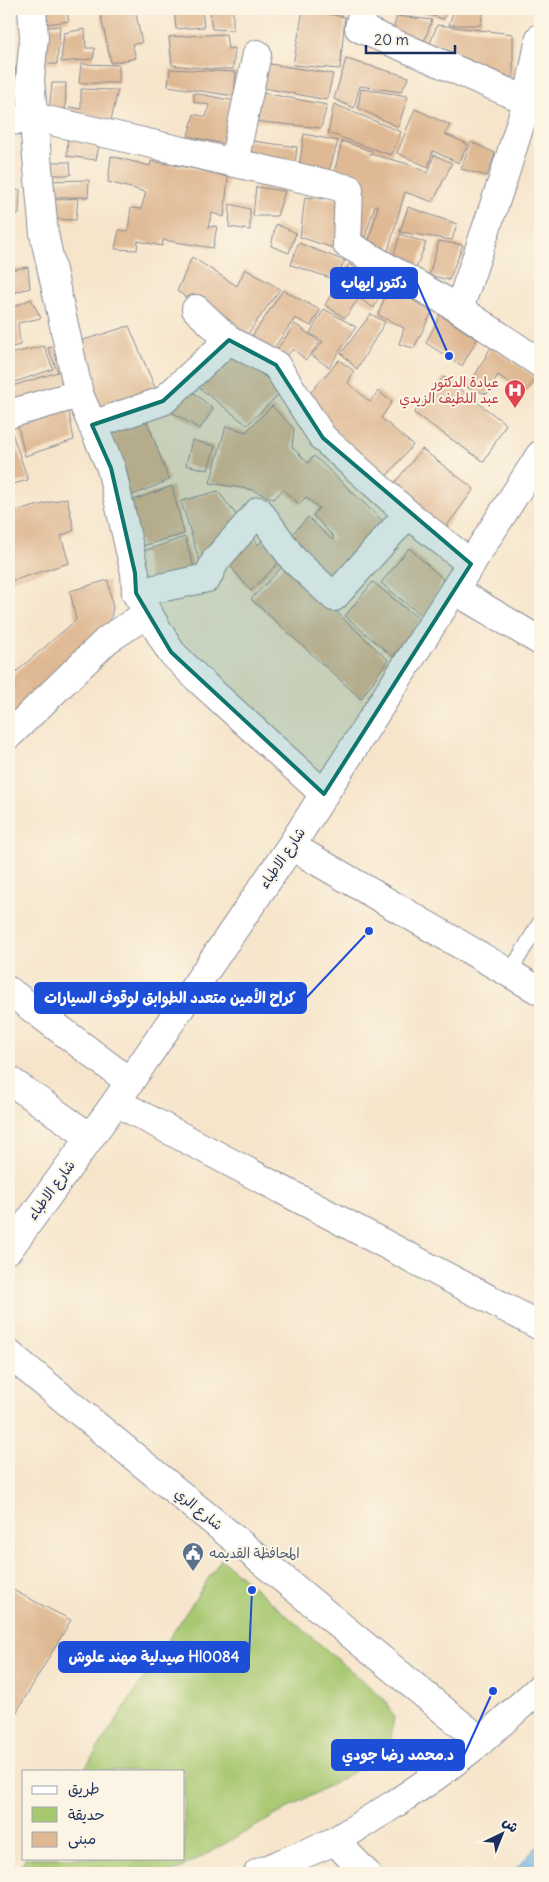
<svg xmlns="http://www.w3.org/2000/svg" width="549" height="1882" viewBox="0 0 549 1882" font-family="Delius,'Playpen Sans Arabic',sans-serif">
<rect width="100%" height="100%" fill="#fcf5e5"/>
<filter id="ink" filterUnits="userSpaceOnUse"><feTurbulence type="fractalNoise" baseFrequency=".02" numOctaves="2"/><feDisplacementMap in="SourceGraphic" scale="10" xChannelSelector="R" yChannelSelector="G"/><feConvolveMatrix kernelMatrix="1 2 1 2 8 2 1 2 1" color-interpolation-filters="sRGB"/></filter>
<filter id="wash" filterUnits="userSpaceOnUse"><feTurbulence type="fractalNoise" baseFrequency=".0096" numOctaves="4" result="noise"/><feDisplacementMap in="SourceGraphic" scale="20" xChannelSelector="R" yChannelSelector="G"/><feGaussianBlur stdDeviation="1.12" result="paint"/><feColorMatrix in="noise" values="0 0 0 0 0 0 0 0 0 0 0 0 0 0 0 0 0 1.4 0 .05"/><feComposite in="paint" operator="in"/></filter>
<g filter="url(#wash)">
<rect width="100%" height="100%" fill="#f6e5cb"/>
<path fill="#a7c871" stroke="#617c68" d="M221,1559L385,1700L394,1716L391,1738L381,1755L357,1770L172,1873H17L26,1858H184V1771H83Z"/>
<path fill="#6aaee0" stroke="#426e9f" d="M540,1843V1873H512Z"/>
<g id="blocks">
<path fill="#dfb994" d="M9,9H13L14,20L9,21Z
M51,9H66L69,21L38,25L36,11Z
M111,9H135L142,43L132,44L136,58L111,63L100,12Z
M174,9H202L204,27L176,29Z
M414,9H447L444,19L413,11Z
M454,9H483L481,25H449Z
M233,10V30L212,29L210,12Z
M303,10L345,17L340,69L293,65Z
M397,16L432,20L422,48L391,37Z
M437,25L513,34V78L428,49Z
M60,26L57,64L34,65L38,28Z
M85,29L86,48H95L93,59L61,62L64,33Z
M226,34L228,49L235,48L233,69H211L172,65L169,37Z
M346,59L409,77L401,92L360,86L354,108L334,99Z
M264,63L333,74L327,100L259,87Z
M81,64L119,65V83H79Z
M9,67H15V88H9Z
M170,69L236,72L234,96L168,86Z
M52,83H66L65,111H49Z
M81,89L118,90L110,125L71,117L70,107L81,109Z
M361,89L408,96L398,127L358,108Z
M258,92L327,105L321,128L252,121Z
M194,93L235,101L224,144L188,136L194,114L206,117L209,105L194,102Z
M334,104L401,132L391,155L328,133Z
M415,109L450,125L445,134L468,144L459,163L433,151L428,167L397,153Z
M11,122L10,170H9V123Z
M68,134L101,137L96,160L67,156Z
M304,134L338,141L329,171L299,168Z
M245,140L297,147L295,164L243,154Z
M342,141L372,151L370,154L405,163L428,173L434,155L452,163L433,202L405,192L388,251L369,240L378,206L375,205L365,237L352,232L334,174Z
M471,142L495,153L487,176L461,169Z
M111,156L150,166L151,161L196,169L228,177L224,217L212,213L208,227L217,226L213,248L163,240L162,246L138,241L137,250L115,249L119,230L128,231L131,208L141,209L146,192L108,182Z
M50,162H70L71,175H43Z
M89,180L88,197H47L44,181Z
M256,187L285,191L277,216H253Z
M20,190L19,214H9V191Z
M305,197L346,200L339,250L300,237Z
M78,198L76,220L52,219L49,200Z
M230,204L250,209V230L229,227Z
M408,207L457,224L452,240L400,232Z
M276,224L296,233L289,253L271,246Z
M400,234L426,243L416,268L394,255Z
M439,241L463,245L449,280L429,275Z
M298,243L345,261L334,279L291,265Z
M192,257L237,286L245,269L280,289L244,339L177,291Z
M349,264L384,285L374,308L359,298L345,318L325,305Z
M28,267L30,288L9,294V270Z
M389,286L432,312L414,348L399,344L404,328L378,315Z
M283,290L320,310L311,326L295,318L269,355L249,341Z
M31,299L41,318L18,323L20,345L9,348V309Z
M324,309L356,327L329,367L311,355L323,342L310,333Z
M371,314L385,322L357,369L341,353Z
M440,315L477,339L462,366L426,343Z
M295,324L320,342L306,360L293,349L282,361L273,355Z
M129,326L159,397L95,417L77,342Z
M65,345L72,388L18,406L9,387L58,372L48,348Z
M44,346L53,369L9,384V354Z
M491,347L537,378L525,393L498,375L487,394L468,388Z
M227,349L283,390L247,425L196,385Z
M339,360L354,371L348,383L370,402L378,391L392,402L381,418L413,445L384,479L304,400Z
M444,377L506,424L484,462L414,413Z
M190,389L213,409L200,429L170,411Z
M272,406L294,429L292,447L308,463L314,456L387,525L328,587L283,544L308,517L332,540L334,537L313,515L319,508L306,497L299,504L283,490L274,499L249,489L210,483L226,426L246,432Z
M68,408L74,440L25,456L18,426Z
M147,421L169,480L126,498L105,432Z
M9,424L28,480L9,485Z
M192,440L215,446L208,470L186,465Z
M422,449L474,489L443,531L392,486Z
M172,486L184,534L142,546L128,502Z
M218,491L243,524L201,566L181,501Z
M67,498L74,530L61,536L69,563L11,581L9,565V513Z
M249,530L258,545L270,532L287,554L251,591L223,557Z
M185,537L196,574L151,584L144,551Z
M409,548L443,579L424,618L381,583Z
M285,564L388,660L361,699L251,599Z
M108,580L113,608L109,626L9,719V678L76,620L70,591Z
M373,582L420,620L393,657L345,616Z
M9,1588L71,1620L9,1725Z"/>
</g>
</g>
<g filter="url(#ink)">
<use href="#blocks" fill-opacity="0" stroke="#888a94" stroke-width="1"/>
<g fill="none" stroke-linecap="round" stroke-linejoin="round">
<g stroke="#888a94" stroke-width="16">
<path id="lane" d="M510,972L540,922"/>
</g>
<g stroke="#888a94" stroke-width="30">
<path id="street" d="M32,9L34,37L30,80L44,234L79,394L111,468L135,573L136,593L171,652L198,679L324,794
M363,9L359,28L540,106
M9,121L38,118L349,189L347,244L459,309L540,363
M234,162L257,54
M196,309L229,340L276,365L323,438L408,514L471,564
M459,309L504,176L528,99L540,38
M9,414L79,394
M92,425L163,401L229,340
M454,590L540,641
M136,593L207,578L216,560L259,511L293,559L334,597L408,514
M9,735L107,640L148,613
M291,846L540,991
M9,991L130,1082
M9,1080L90,1137
M116,1102L540,1326
M335,1841L366,1873"/>
</g>
<g stroke="#888a94" stroke-width="30">
<path id="secondary" d="M9,1249L116,1102L291,846L540,455
M9,1354L481,1741
M258,1873L335,1841L396,1803L436,1776L475,1746L540,1688"/>
</g>
<use href="#lane" stroke="#fff" stroke-width="14"/>
<use href="#street" stroke="#fff" stroke-width="28"/>
<use href="#secondary" stroke="#fff" stroke-width="28"/>
</g>
</g>
<path fill="#0f766e" fill-opacity="0.2" stroke="#0f766e" stroke-width="4" stroke-linejoin="round" d="M229,340L276,365L323,438L471,564L324,794L171,652L136,593L135,573L111,468L92,425L163,401Z"/>
<defs>
<g id="hospital-pin" transform="scale(1.125)"><path d="M0 17L-7.5 6A9.5 9.5 0 1 1 7.5 6Z" fill="#e0444e" stroke="#fcf5e5"/><path d="M-5-5h3v3.5h4V-5h3V5h-3V1.5h-4V5h-3Z" fill="#fff"/></g>
<g id="civic-pin" transform="scale(1.125)"><path d="M0 17L-7.5 6A9.5 9.5 0 1 1 7.5 6Z" fill="#5c6f8a" stroke="#fcf5e5"/><path d="M-.6-6.5H3V-4.5H.6V-3L4-1V1h2V6H-6V1h2V-1L-.6-3ZM-1.2 2.5V6h2.4V2.5Z" fill="#fff"/></g>
</defs>
<g fill-rule="evenodd">
<use href="#hospital-pin" x="515" y="390"/>
<use href="#civic-pin" x="193" y="1553"/>
</g>
<g text-anchor="middle" dominant-baseline="central" stroke-width="4" stroke-linejoin="round" paint-order="stroke">
<g font-size="14" fill="#be3a42" stroke="#fcf5e5" text-anchor="end">
<text x="499" y="382">عيادة الدكتور<tspan x="499" dy="16">عبد اللطيف الزيدي</tspan></text>
</g>
<g font-size="14" fill="#1b2f5e" stroke="#fcf5e5">
<text transform="translate(282 858) rotate(-56)">شارع الاطباء</text>
<text transform="translate(51 1190) rotate(-54)">شارع الاطباء</text>
<text transform="translate(199 1509) rotate(39)">شارع الري</text>
</g>
<g font-size="14" fill="#4e5e75" stroke="#fcf5e5" text-anchor="start">
<text x="209" y="1553">المحافظة القديمه</text>
</g>
</g>
<path fill="none" stroke="#1d4ed8" stroke-width="2" d="M449 356L417 283M369 931L306 998M252 1590L249 1657M493 1691L464 1755"/>
<g fill="#1d4ed8" stroke="#fcf5e5" stroke-width="2">
<circle cx="449" cy="356" r="5"/>
<circle cx="369" cy="931" r="5"/>
<circle cx="252" cy="1590" r="5"/>
<circle cx="493" cy="1691" r="5"/>
</g>
<g fill="#1d4ed8" stroke="#1d4ed8" stroke-width="2">
<rect x="331" y="268" width="86" height="30" rx="5"/>
<rect x="35" y="983" width="271" height="30" rx="5"/>
<rect x="59" y="1642" width="190" height="30" rx="5"/>
<rect x="332" y="1740" width="132" height="30" rx="5"/>
</g>
<g font-size="15" text-anchor="middle" font-weight="bold" fill="#fff">
<text x="374" y="288">دكتور ايهاب</text>
<text x="170" y="1003">كراح الأمين متعدد الطوابق لوقوف السيارات</text>
<text x="154" y="1662">صيدلية مهند علوش Hl0084</text>
<text x="398" y="1760">د.محمد رضا جودي</text>
</g>
<rect width="549" height="1882" fill="none" stroke="#fcf5e5" stroke-width="30"/>
<rect x="22" y="1770" width="162" height="90" fill="#fcf5e5" stroke="#a2a6af"/>
<rect x="32" y="1786" width="25" height="8" fill="#ffffff" stroke="#a2a6af"/>
<text x="68" y="1794" font-size="15" fill="#1b2f5e">طريق</text>
<rect x="32" y="1807" width="25" height="15" fill="#a7c871" stroke="#a2a6af"/>
<text x="68" y="1820" font-size="15" fill="#1b2f5e">حديقة</text>
<rect x="32" y="1832" width="25" height="15" fill="#dfb994" stroke="#a2a6af"/>
<text x="68" y="1844" font-size="15" fill="#1b2f5e">مبنى</text>
<g transform="translate(502 1834) rotate(43)" stroke="#fcf5e5" stroke-width="4" paint-order="stroke">
<path d="M0-4L9 19L0 12L-9 19Z" fill="#1b2f5e"/>
<text y="-8" font-size="14" font-weight="bold" text-anchor="middle" fill="#1b2f5e">ش</text>
</g>
<path d="M366 45v8h89v-8" fill="none" stroke="#1b2f5e" stroke-width="2.5"/>
<text x="374" y="45" font-size="15" fill="#1b2f5e" stroke="#fcf5e5" stroke-width="4" paint-order="stroke">20 m</text>
</svg>
